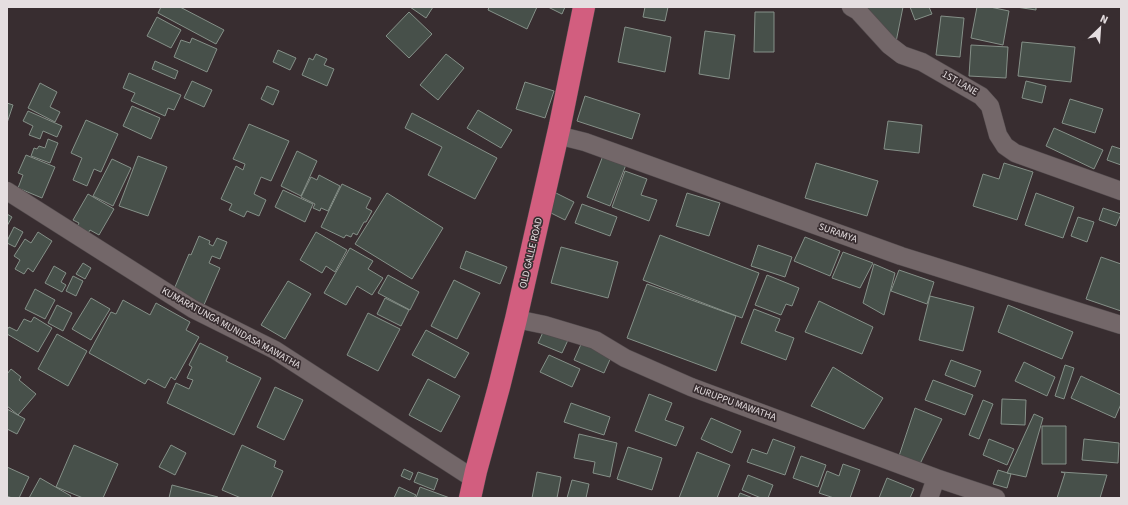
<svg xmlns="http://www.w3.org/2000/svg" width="1128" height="505" viewBox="0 0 1128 505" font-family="'Source Sans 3',sans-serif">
<rect width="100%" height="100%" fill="#382d30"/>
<path fill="#47504a" stroke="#859088" d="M161,7H180L224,30L216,44L158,13Z
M410,7H433L426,18Z
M489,7H537L527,29L488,10Z
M548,7H565L562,14Z
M645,7H668L665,21L643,17Z
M867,7H903L896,42L863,8Z
M910,7H929L932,14L915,20Z
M977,7H990L1009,11L1003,45L971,38Z
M1016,7H1036V10Z
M409,12L432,34L409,58L386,36Z
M755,12H774V52H754Z
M941,16L964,18L960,57L936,55Z
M157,17L181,30L171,48L147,36Z
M625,27L671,37L665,72L618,62Z
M705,31L735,35L729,79L699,74Z
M192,38L217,49L207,72L174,57L181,40L190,43Z
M1022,42L1075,47L1071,82L1018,76Z
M971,45L1008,47L1006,78L969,76Z
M278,50L296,58L290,70L273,62Z
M316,54L327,59L324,65L334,69L327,86L302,75L309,58L313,60Z
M446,54L464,68L438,100L420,85Z
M155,61L178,71L175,79L152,69Z
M129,73L181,95L174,110L168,108L165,116L131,101L135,93L123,88Z
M192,81L212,90L204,107L184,98Z
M1026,81L1046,86L1042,103L1022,98Z
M525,82L554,91L545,118L516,109Z
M40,83L57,92L50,107L60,112L55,122L28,108Z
M267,86L279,91L273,105L261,99Z
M585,96L640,114L632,139L577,121Z
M1070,99L1103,109L1095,133L1062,123Z
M7,103L13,105L7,123Z
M132,106L160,118L151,139L123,126Z
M478,110L512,130L501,148L467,128Z
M28,111L62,126L57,137L43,131L40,139L29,135L33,126L23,121Z
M412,113L497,158L475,199L428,175L442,147L405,128Z
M86,120L118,134L101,172L94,169L87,186L73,180L82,158L71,153Z
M888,121L922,125L919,153L884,149Z
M249,124L289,141L271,181L261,177L254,194L266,200L259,216L247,211L244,217L229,210L232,204L221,199L236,166L243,170L245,164L233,159Z
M1054,128L1103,150L1094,169L1046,146Z
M48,139L58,143L50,163L31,156L34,148L37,149L39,146L45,148Z
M1112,146L1121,149V165L1107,160Z
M297,151L317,161L301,196L281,186Z
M604,153L627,162L610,206L587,197Z
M26,155L55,167L42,198L18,188L23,175L18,173Z
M138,156L167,167L148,216L119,206Z
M112,159L131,168L113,206L93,196Z
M816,163L878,181L867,216L805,198Z
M1004,163L1033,172L1017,220L973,206L983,174L999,179Z
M625,171L647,179L641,195L657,200L649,221L612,207Z
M319,175L340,186L328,211L321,208L320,211L313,208L315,204L301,197L311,177L317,180Z
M342,184L371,198L366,208L372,211L366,222H364L357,235L353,233L351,237L346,235L344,238L321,227Z
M283,190L313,204L305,222L275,207Z
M550,190L574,202L565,220L541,208Z
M387,193L443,228L412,279L355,244Z
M687,193L720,203L709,236L676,226Z
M1036,193L1074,207L1063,238L1025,225Z
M88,194L114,209L99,235L90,230L86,236L75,230L79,223L73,220Z
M582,204L617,217L610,236L575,223Z
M1103,208L1121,214L1116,226L1099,220Z
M7,214L12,217L7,226Z
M1078,217L1094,222L1087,242L1071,236Z
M14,227L23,232L15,247L7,243V241Z
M38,232L52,241L33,272L28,268L24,274L15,269L20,260L14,256L25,239L31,243Z
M316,232L347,250L335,272L326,266L322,273L300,260Z
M660,235L759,273L742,318L643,280Z
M199,236L210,241L209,244L213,246L217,238L227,242L220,259L212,256L209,263L220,268L203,307L172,294L189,254L191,255Z
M805,237L840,251L830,276L794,261Z
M758,245L792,257L785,277L751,266Z
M561,247L618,262L608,298L551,283Z
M350,248L373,261L368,269L383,278L372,295L357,286L346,305L324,293Z
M466,251L507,267L500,284L460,268Z
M843,252L873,263L860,288L832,278Z
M1101,257L1121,264V311L1086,299Z
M83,263L91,268L85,279L76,274Z
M874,264L895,273L884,315L863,303Z
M54,266L66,273L61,282L66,285L62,292L45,283Z
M899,270L934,282L927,304L891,291Z
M388,275L419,292L410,310L378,293Z
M767,275L799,288L792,306L786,304L781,315L755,305Z
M73,276L83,281L76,296L66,291Z
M454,280L480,293L457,339L431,326Z
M288,281L311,294L285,339L261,325Z
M647,284L736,316L716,371L627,338Z
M35,289L55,300L45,319L25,309Z
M930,296L974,307L963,351L919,340Z
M91,298L110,309L91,340L72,329Z
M385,298L409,310L401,326L377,314Z
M123,300L150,315L156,303L190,322L186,330L199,337L175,380L171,377L165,388L148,379L145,384L89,353L111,312L116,314Z
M819,301L873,327L862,354L805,332Z
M57,305L72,313L63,331L48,323Z
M1008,305L1073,332L1062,359L998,332Z
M754,309L780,319L775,331L794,338L786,360L741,343Z
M368,313L400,329L378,371L347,355Z
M34,317L52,328L38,352L7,334V330L9,327L17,331L24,319L31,322Z
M426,330L469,353L455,378L412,355Z
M544,330L568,340L562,353L538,343Z
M57,334L87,351L68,386L38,369Z
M582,342L612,355L604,373L574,360Z
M200,343L228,357L226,361L261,378L234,435L167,403L176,383L189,389L193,380L187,378L192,367L189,365Z
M549,355L580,369L572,387L540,372Z
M951,360L981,371L975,387L945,375Z
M1024,362L1055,377L1047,396L1015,381Z
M1065,365L1074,368L1064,399L1055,396Z
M833,367L883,398L864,429L811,406Z
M11,369L21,377L19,380L36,394L18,415L7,406V374Z
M1081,376L1121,395V404L1115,418L1071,398Z
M428,379L460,396L441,432L409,415Z
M933,380L973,395L965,415L925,400Z
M275,387L303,400L284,440L257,427Z
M649,394L672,403L665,420L684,427L676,446L635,431Z
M1002,399L1026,400L1025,425L1001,424Z
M983,400L993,404L979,439L969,435Z
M571,403L610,417L604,435L564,422Z
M915,408L942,419L919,466L899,456Z
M7,409L25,419L17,434L7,429Z
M1034,414L1043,418L1026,477L1007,473Z
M711,418L741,431L732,453L701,439Z
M1042,426H1066V464H1042Z
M579,434L617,443L610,477L593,473L595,462L574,458Z
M773,439L795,447L785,475L747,462L752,449L767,454Z
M989,439L1014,449L1007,465L983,455Z
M1084,439L1119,443L1118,463L1082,460Z
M74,445L118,464L103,498H83L56,487Z
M171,445L186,453L175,475L159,467Z
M242,445L276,461L274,467L283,471L271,498H241L222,490Z
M628,447L662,458L652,490L617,479Z
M697,452L730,465L717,498H679Z
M801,456L826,465L818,487L793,478Z
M843,464L860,470L850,498H834L819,493L827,471L839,476Z
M7,467L29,477L19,498H12L7,496Z
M404,469L413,473L410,480L401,476Z
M998,470L1011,474L1007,488L993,484Z
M418,472L438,479L434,490L414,482Z
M537,472L561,477L557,498H532Z
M1061,472L1107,475L1100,498H1057L1065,473Z
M748,475L773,485L768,498H761L742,490Z
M40,478L71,496L70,498H29Z
M887,478L914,489L910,498H879Z
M572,480L589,484L586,498H567Z
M172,485L218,497V498H169Z
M399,487L416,495L414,498H394Z
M420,487L450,498H416Z
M740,493L753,498H738Z"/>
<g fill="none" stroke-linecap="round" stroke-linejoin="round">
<g stroke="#524a4c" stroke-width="19">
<path id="minor" d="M851,7L858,11L889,45L902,55L922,62L981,96L990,106L998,135L1005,146L1015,153L1121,191
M557,135L585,142L901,256L1121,325
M7,191L193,309L275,350L474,479
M516,319L545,325L595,340L625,358L691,387L936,478L929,498
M936,478L996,498"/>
</g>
<g stroke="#524a4c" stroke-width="23">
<path id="highway" d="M470,498L476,471L499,387L516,319L560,125L584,7"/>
</g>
<use href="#minor" stroke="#736769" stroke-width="18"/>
<use href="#highway" stroke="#d25e7f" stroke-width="22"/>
</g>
<g text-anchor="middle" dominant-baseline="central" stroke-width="3.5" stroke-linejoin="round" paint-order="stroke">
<g font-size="10" fill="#e5dee0" stroke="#382d30">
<text transform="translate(960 83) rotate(30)">1ST LANE</text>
<text transform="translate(838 233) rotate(20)">SURAMYA</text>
<text transform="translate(531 253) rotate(-77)">OLD GALLE ROAD</text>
<text transform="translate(231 328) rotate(29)">KUMARATUNGA MUNIDASA MAWATHA</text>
<text transform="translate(735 403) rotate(20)">KURUPPU MAWATHA</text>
</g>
</g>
<rect width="1128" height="505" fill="none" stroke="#e5dee0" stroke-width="16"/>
<g transform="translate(1100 28) rotate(25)" stroke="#382d30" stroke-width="3" paint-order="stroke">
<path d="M0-3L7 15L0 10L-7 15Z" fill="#e5dee0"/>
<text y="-6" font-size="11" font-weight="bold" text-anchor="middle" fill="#e5dee0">N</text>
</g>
</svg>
